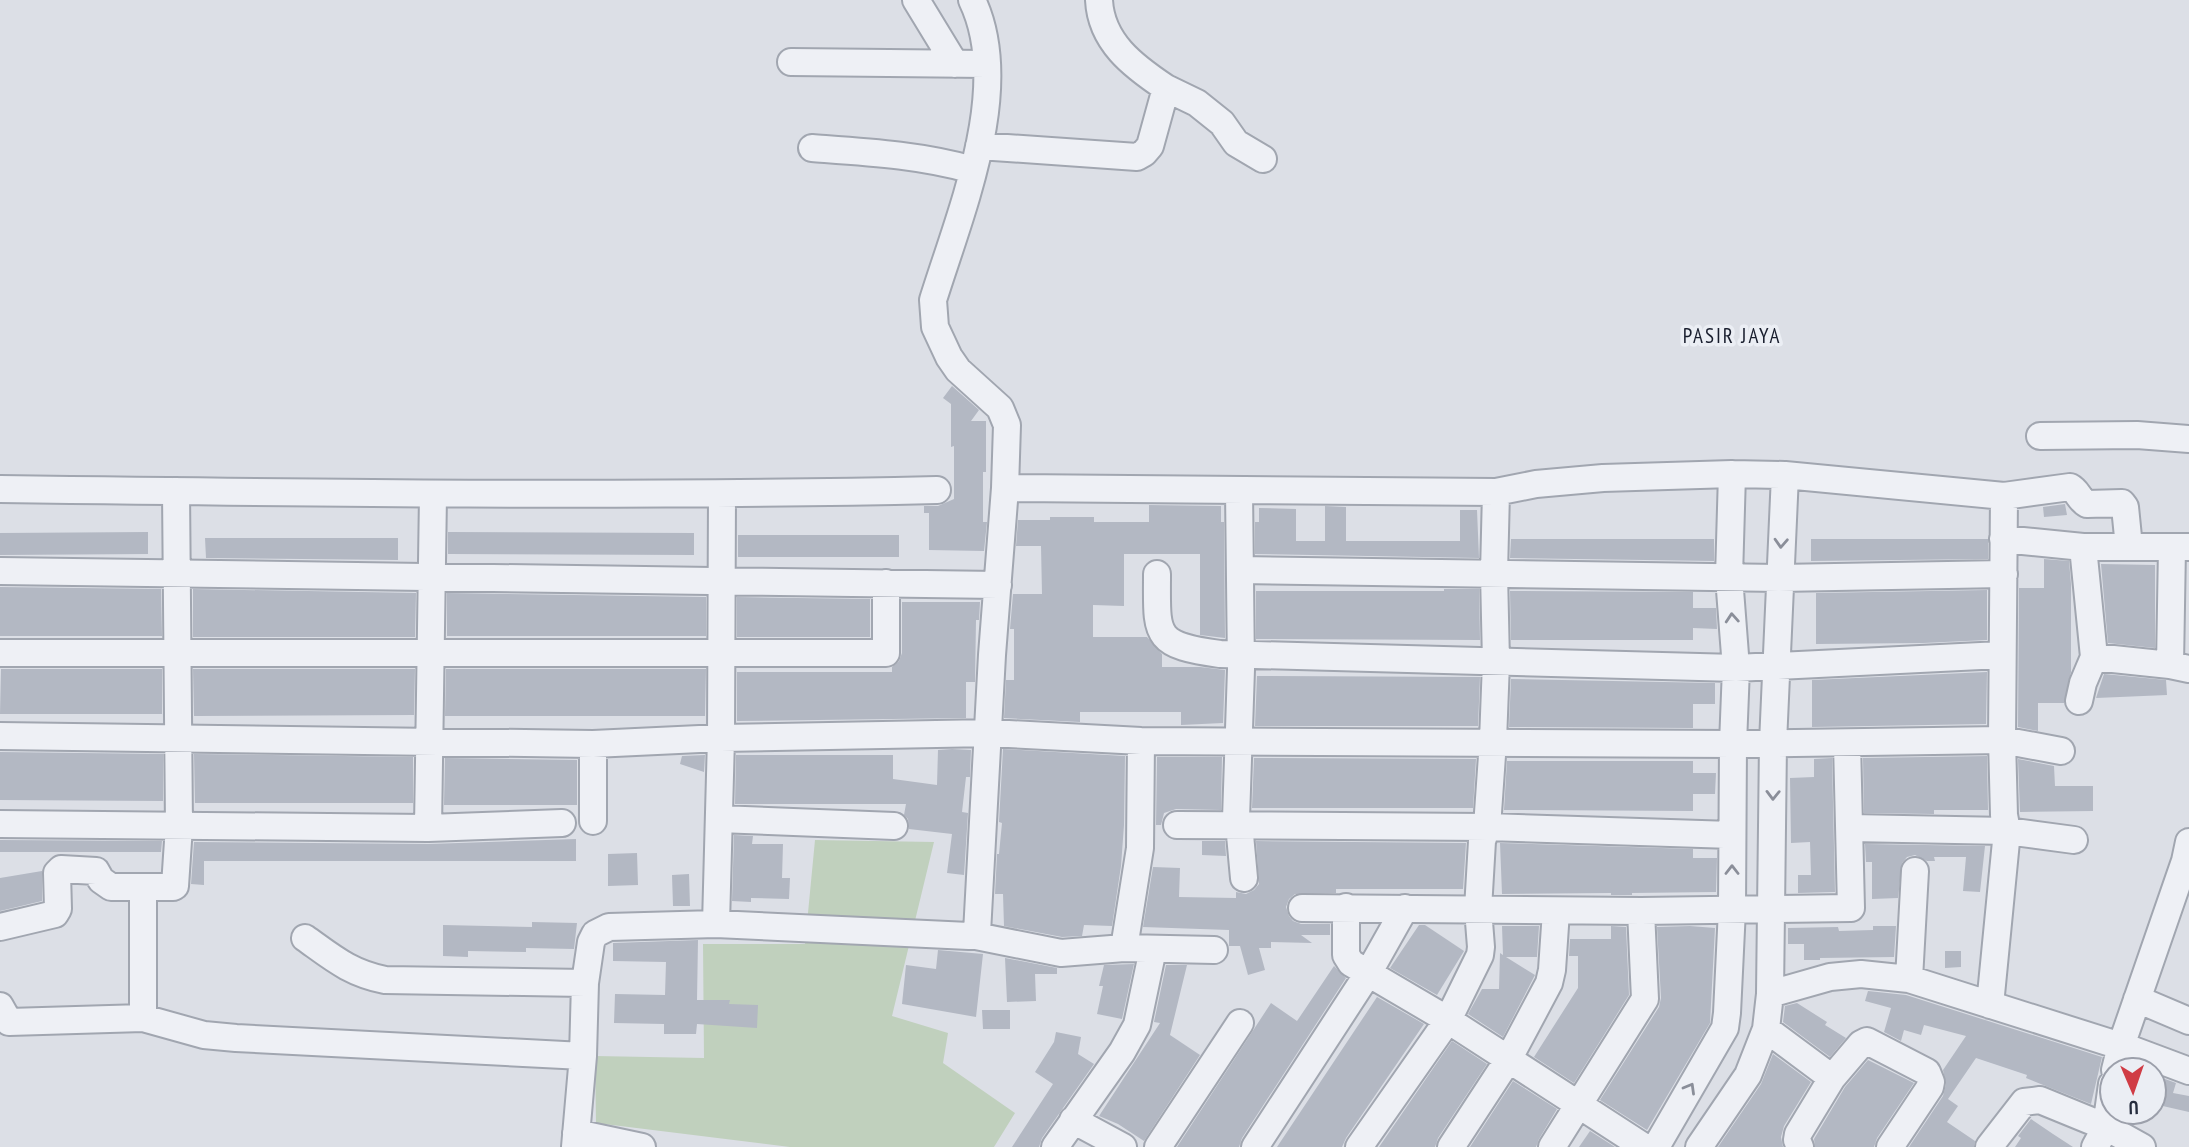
<svg xmlns="http://www.w3.org/2000/svg" width="2189" height="1147" viewBox="0 0 2189 1147" font-family="'PT Sans Narrow',sans-serif">
<rect width="100%" height="100%" fill="#dcdfe6"/>
<path fill="#c0d0bd" d="M815,840L934,842L892,1016L948,1033L943,1063L1015,1113L994,1147H790L596,1123L595,1056L704,1058L703,944H805Z"/>
<path fill="#b3b8c3" d="M952,386L979,410L971,421H986V472H983V522H987L984,551L929,550V513H924V506H938L954,499V446L951,447V404L943,398Z
M2065,504L2067,515L2044,517L2043,507Z
M1149,505L1221,506V522H1224L1225,638L1200,635V554H1124V606L1093,605V637H1147L1162,654V667H1200L1225,670L1223,723L1181,725V712H1080V722L1004,718L1006,680H1014V629H1010L1013,594H1042L1041,546H1016L1018,520H1050V517H1094V522H1149Z
M1325,506L1346,507V541H1460V510H1477L1479,558L1255,554V522H1259V508L1296,509V541H1325Z
M148,532V554L0,555V533Z
M448,532L694,533V555L448,554Z
M738,535H899V557H738Z
M205,538H398V560L206,558Z
M1511,539H1714V561L1510,558Z
M1811,539H1988V559L1811,561Z
M2044,559L2069,561L2071,584V672L2064,703H2038V731L2018,727L2019,588H2044Z
M2101,564L2155,565V648L2108,643Z
M0,587L161,589L162,636H0Z
M193,589L416,593L415,637H193Z
M1444,589H1479L1480,640L1256,639V591H1444Z
M1987,590V640L1923,643L1816,644V593Z
M1510,591L1693,592V608H1716L1717,629L1693,628V640H1511Z
M447,593L706,597V636H447Z
M737,597L870,599V637H737Z
M902,602H980L979,620H976L975,682H966V718L737,721V672H892V667L899,661L902,653Z
M1,669H162V714H0Z
M193,669H415L414,715L194,716Z
M446,669H706L705,716H445Z
M1987,672L1986,724L1812,727V680Z
M2104,674L2166,680L2167,695L2096,698Z
M1257,676L1480,677L1478,726H1255Z
M1511,679L1715,683V704H1693V728L1509,727Z
M952,749L971,750L970,777H966L962,812L968,813L964,875L947,873L952,834L909,829L908,819L904,815L906,804H735L736,755H893V779L937,785L938,750Z
M1003,749L1125,756L1124,825L1121,866L1112,926L1084,925L1082,936L1062,937L1004,926L1003,894H995L997,854H999L1002,823L999,822Z
M0,752L163,754V801L0,800Z
M194,754L413,757V803H195Z
M705,755L704,772L680,764L682,756Z
M1987,756L1988,810H1934V814L1864,813L1863,758Z
M1157,757H1222L1221,810L1176,809L1164,813L1161,825H1156Z
M445,758L577,760V805H444Z
M1254,758L1476,759L1473,808H1252Z
M1832,758L1835,892L1798,893V875H1811L1810,842L1791,843L1790,778L1814,777V759Z
M2018,759L2054,766L2055,786H2093V811L2020,812Z
M1507,761H1693V773H1716L1715,794H1693V811L1504,810Z
M734,835L753,836L752,844H783L782,878H790L789,899L751,898V902L732,901Z
M576,839V861H204V885L191,884L194,842L429,844Z
M0,840L162,841L161,852H0Z
M1202,841H1225L1226,856L1202,855Z
M1256,841L1466,843L1463,889H1336V893L1295,894L1289,899L1286,907L1289,916L1293,921L1301,924H1330V935H1301L1312,943L1271,942V948H1259L1265,970L1248,975L1240,946H1229V930L1143,927L1153,867L1180,868L1179,897L1236,898V892L1246,894L1254,890L1259,884Z
M1500,843L1693,849V858H1717L1716,892L1632,893V895H1611V893L1502,894Z
M1865,844L1985,846L1980,892L1963,891L1966,857H1934L1935,861H1927L1915,855L1907,857L1902,863L1898,898L1872,899V862H1866Z
M637,853L638,885L608,886V854Z
M42,871V901L0,911V878Z
M689,874L690,906H673L672,875Z
M532,922L577,923L574,949L526,948V952L468,951V957L443,956V925L532,927Z
M1419,925H1425L1464,951L1437,995L1390,968Z
M1502,926H1539L1537,957H1506L1535,975L1503,1037L1468,1014L1482,989H1499L1500,953L1503,955Z
M1611,926L1626,927L1629,995L1574,1083L1534,1057L1578,988V956H1569L1570,939H1611Z
M1690,926L1715,928L1710,1023L1647,1130L1600,1100L1659,1007L1661,998L1657,927Z
M1873,926H1896L1894,957L1820,958V960H1804V944H1788V928L1838,927L1839,931L1873,930Z
M698,940L697,1000H730L729,1004L758,1005L757,1028L697,1024L696,1034H664V1024L614,1023L615,994L665,995L666,962L613,961V943Z
M938,950L983,954L976,1017L902,1004L906,965L936,969Z
M1945,951H1961V967L1945,968Z
M1005,958L1057,968V974H1035L1036,1001L1007,1002Z
M1134,964L1122,1019L1097,1014L1103,986H1099L1104,965Z
M1166,965H1187L1170,1035L1200,1055L1144,1141L1118,1124L1099,1116L1160,1023L1154,1022Z
M1334,966L1346,978L1242,1138L1239,1147H1177L1271,1003L1297,1021Z
M1868,991L1906,995L2102,1057L2091,1104L2026,1078L2027,1075L1976,1058L1948,1099L1958,1106L1947,1122L1975,1141L1974,1147H1909L1943,1096L1946,1084L1943,1070L1966,1036L1924,1025L1921,1035L1904,1030L1901,1041L1884,1032L1891,1008L1865,1001Z
M1377,997L1424,1024L1346,1138L1342,1147H1277Z
M1797,1003L1827,1022L1825,1025L1846,1038L1830,1057L1783,1022L1785,1006Z
M982,1010H1010V1029H983Z
M1056,1032L1081,1037L1078,1054L1094,1064L1042,1138L1039,1147H1012L1053,1084L1035,1072L1054,1042Z
M1452,1041L1487,1064L1438,1138L1435,1147H1379Z
M1773,1054L1811,1082L1784,1126L1781,1137L1783,1147H1718L1761,1084Z
M1868,1060L1914,1083L1877,1138L1874,1147H1815L1814,1139L1845,1087Z
M2154,1075L2176,1083L2173,1093L2189,1096V1112L2154,1104Z
M1513,1081L1557,1109L1539,1139L1536,1147H1470Z
M2031,1119L2053,1134L2073,1147H2015L2021,1138L2018,1136Z
M1590,1131L1615,1147H1579Z"/>
<g fill="none" stroke-linecap="round" stroke-linejoin="round">
<g stroke="#a1a6b0" stroke-width="30">
<path id="minor" d="M916,0L955,64
M791,62L986,64
M1166,88L1197,103L1222,123L1236,143L1263,159
M979,146L1137,157L1144,153L1150,146L1166,88C1133,66 1101,42 1099,0
M812,148C866,152 921,155 973,170
M2040,436L2137,435L2189,439
M1005,488L1496,492L1536,484L1603,478L1732,474L1785,475L2004,496L2002,740L2004,815L2007,831L1851,828
M0,489C312,493 625,497 937,490
M1239,490L1241,669L1236,819L1239,824L1244,878
M2004,496L2070,487C2078,491 2079,500 2087,504L2122,503L2125,507L2129,547
M2003,539L2083,547H2189
M1240,570L1779,578L2004,574
M0,571L998,585
M1157,574C1157,635 1152,645 1220,654L1736,668L2001,655
M0,653H886V583
M2094,657L2170,665L2189,669
M2170,665L2172,547
M2079,701L2083,683L2094,657L2083,547
M0,736L593,744L721,738L990,733L1141,741L1733,744L2002,740L2061,751
M719,819L894,826
M593,821V744
M0,824L428,828L562,823
M1177,825L1487,827L1732,835
M428,828L433,495
M143,887V1018
M1346,907V955L1351,963L1448,1020L1644,1147
M1302,908L1641,911L1851,908L1847,743
M716,924L721,738L722,495
M0,927L55,914L58,909L57,873L61,869L96,871L101,880L111,887H173L175,886L179,826L176,491
M976,936L1061,953L1124,948L1214,950
M305,938C333,958 350,973 385,980L585,983
M1124,948L1140,848L1141,741
M1909,979L1915,871
M1770,994L1830,977L1861,974L1909,979L2133,1050L2189,1071
M2137,999L2189,1021
M1990,1005L2007,831L2074,840
M0,1006L9,1022L143,1018L204,1035L236,1038L583,1056
M1766,1029L1832,1078L1798,1134L1797,1140L1800,1147
M2115,1070L2121,1046L2185,861L2189,842
M1832,1078L1861,1044L1867,1041L1927,1072L1931,1082L1930,1087L1890,1147
M1073,1120L1123,1147
M576,1133L642,1147
M575,1147L583,1056L585,983L591,942L595,934L609,927L716,924L969,936H976L977,933L992,655L1005,488L1007,425L1000,408L958,370L949,357L935,327L933,300C960,213 1014,87 972,0
M1055,1147L1122,1052L1137,1025L1153,949
M1158,1147L1240,1023
M1255,1147L1369,972L1405,908
M1359,1147L1448,1020L1480,955L1481,947L1478,909L1482,841L1487,827L1493,741L1496,662L1494,573L1496,492
M1451,1147L1508,1060L1549,983L1552,970L1556,911
M1552,1147L1645,999L1641,911
M1656,1147L1725,1028L1727,1013L1732,909L1733,744L1736,668L1729,577L1732,474
M1699,1147L1748,1075L1766,1029L1770,994L1773,743L1785,475
M1989,1147L2024,1102L2040,1100L2106,1127L2142,1147
M2095,1147L2106,1127L2112,1084"/>
</g>
<use href="#minor" stroke="#eef0f5" stroke-width="26"/>
</g>
<defs><path id="oneway-chevron" d="M-2-3.5L2.5 0L-2 3.5" fill="none" stroke-width="1.6" stroke-linecap="round" stroke-linejoin="round" transform="scale(1.75)"/></defs>
<g stroke="#8a8e99">
<use href="#oneway-chevron" transform="translate(1781 543) rotate(93)"/>
<use href="#oneway-chevron" transform="translate(1732 618) rotate(-94)"/>
<use href="#oneway-chevron" transform="translate(1773 795) rotate(91)"/>
<use href="#oneway-chevron" transform="translate(1732 870) rotate(-90)"/>
<use href="#oneway-chevron" transform="translate(1690 1088) rotate(-60)"/>
</g>
<g text-anchor="middle" dominant-baseline="central" stroke-width="7" stroke-linejoin="round" paint-order="stroke">
<g font-size="21" letter-spacing="2" fill="#181d2d" stroke="#ebeef4">
<text x="1732" y="335">PASIR JAYA</text>
</g>
</g>
<g transform="translate(2133 1091) rotate(178)"><circle r="33" fill="#ebeef4" stroke="#9ca0ab" stroke-width="2"/>
<path d="M0-5L12 26L0 18L-12 26Z" fill="#d03c45"/>
<text y="-10" font-size="19" font-weight="bold" text-anchor="middle" fill="#252c3d">U</text>
</g>
</svg>
